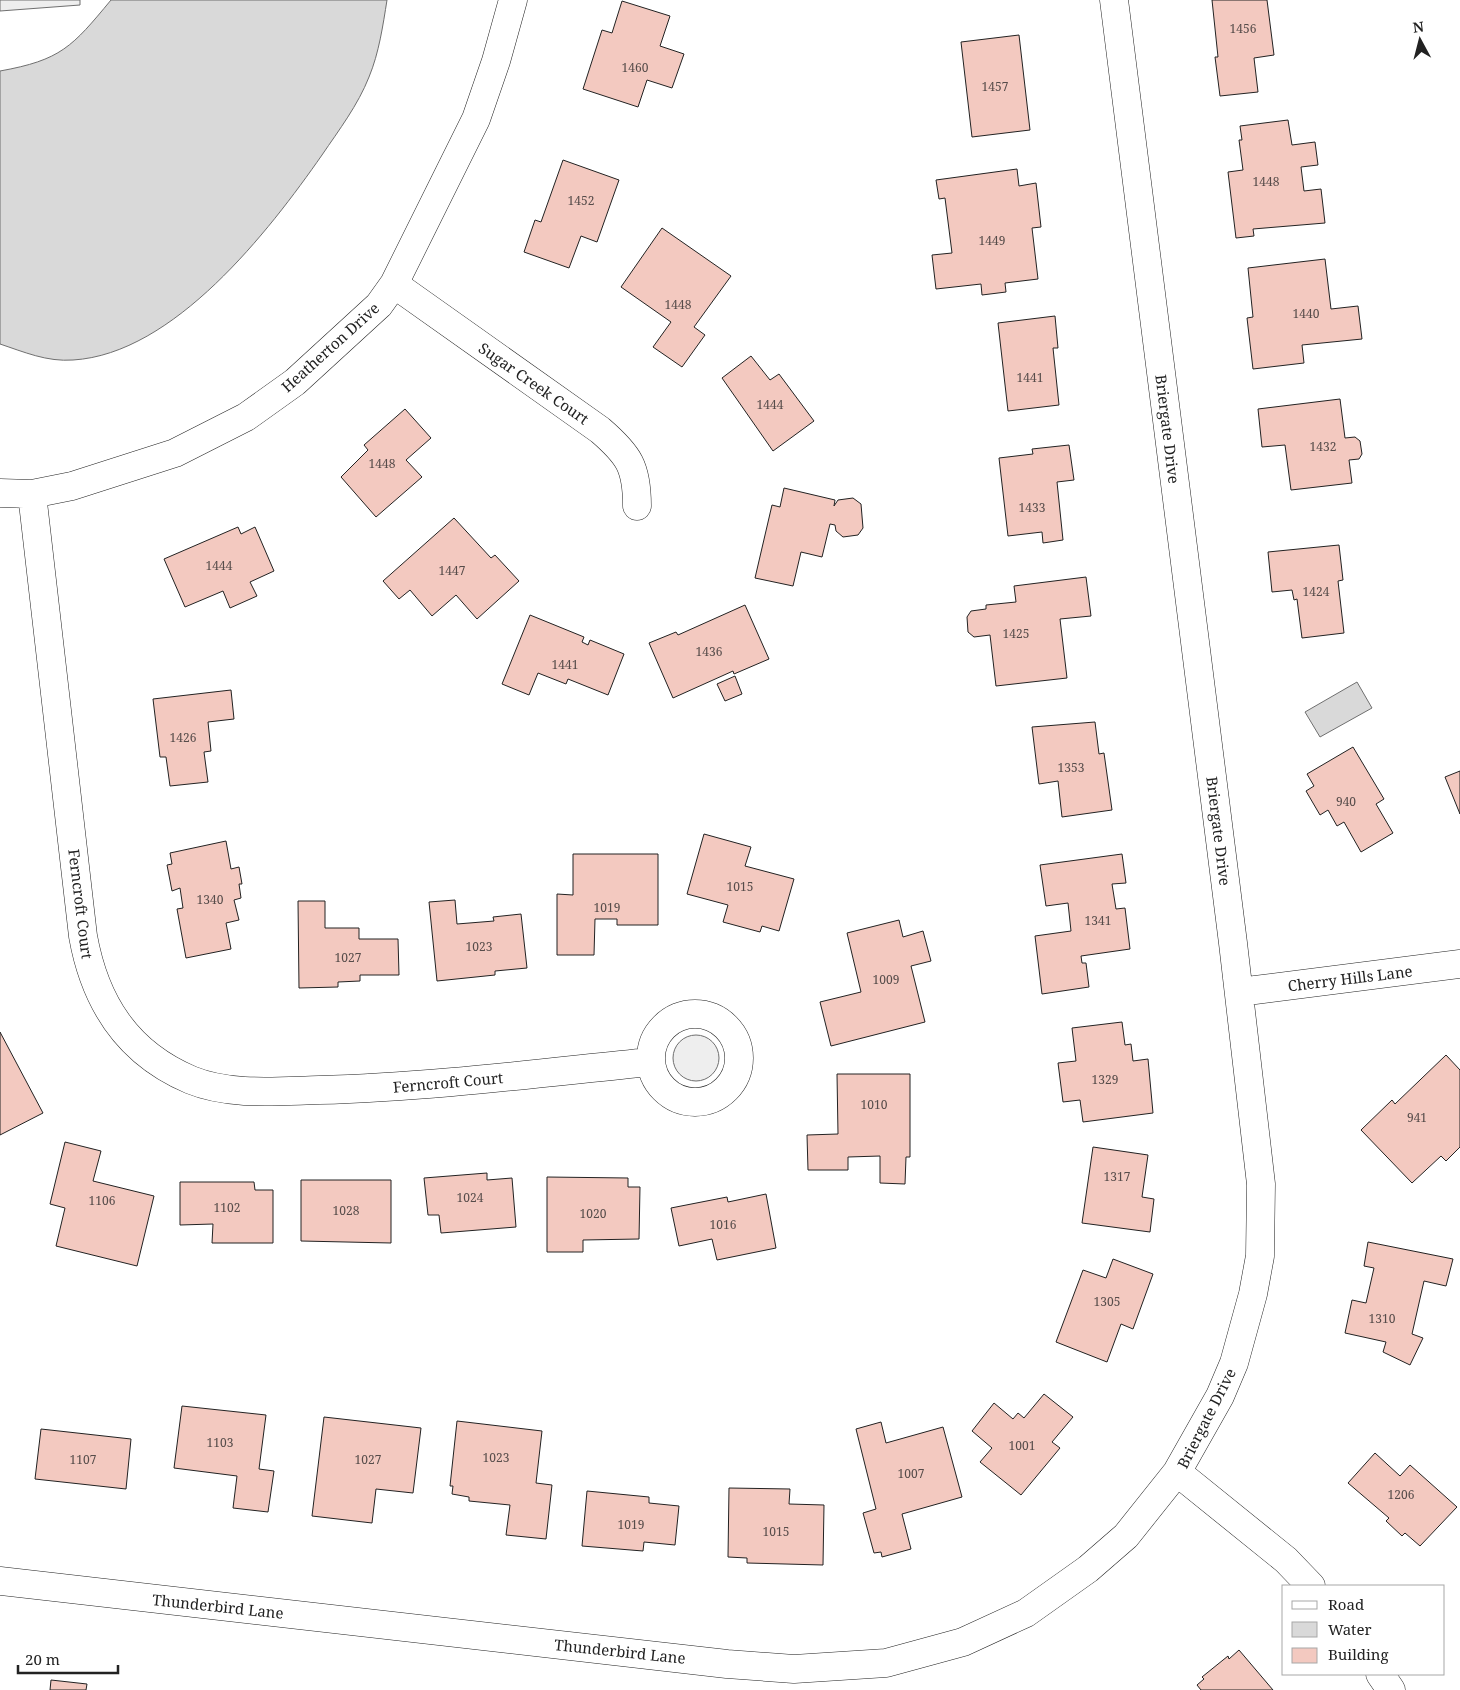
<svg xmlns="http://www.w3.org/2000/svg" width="1460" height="1690" viewBox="0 0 1460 1690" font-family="'Noto Serif',serif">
<rect width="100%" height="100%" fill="#fff"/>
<path fill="#eee" stroke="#6f6f6f" d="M0,0H80V5L0,11Z
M673 1058a23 23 0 1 1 46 0a23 23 0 1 1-46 0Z"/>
<path fill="#d9d9d9" stroke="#6f6f6f" d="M111,0H387C383,25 379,53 369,77C358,105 339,130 322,155C269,231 174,354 73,360C47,362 24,352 0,344V71C61,60 72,47 111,0Z
M1357,682L1372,708L1320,737L1305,712Z"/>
<path fill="#f3c9c0" stroke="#222" d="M1212,0H1267L1274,55L1254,58L1258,92L1220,96L1215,57H1218Z
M622,1L670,16L660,46L684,54L672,88L647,80L638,107L583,89L602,30L612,33Z
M1019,35L1030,130L972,137L961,42Z
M1288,120L1292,145L1315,142L1318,165L1301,167L1304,191L1321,189L1325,223L1253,229L1254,236L1236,238L1228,172L1243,170L1239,140H1242L1240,126Z
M563,160L619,180L597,242L581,236L569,268L524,252L535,220L541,222Z
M1017,169L1019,186L1036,183L1041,227L1032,228L1038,279L1005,283L1006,292L982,295L981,284L936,289L932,255L952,253L945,198L939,199L936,180Z
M662,228L731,276L694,327L705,335L682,367L653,347L671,322L621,287Z
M1325,259L1331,309L1358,306L1362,339L1302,345L1304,363L1253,369L1247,318L1253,317L1248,268Z
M1055,316L1058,348H1053L1059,405L1008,411L998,323Z
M751,356L770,380L779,374L814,421L773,451L722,378Z
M1340,399L1345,438L1355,437L1360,441L1362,454L1359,459L1349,460L1352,483L1291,490L1285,445L1262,447L1258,409Z
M405,409L431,438L406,460L422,477L376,517L341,477L368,450L364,445Z
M1069,445L1074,480L1057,482L1063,540L1043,543L1042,532L1008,536L999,458L1033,454L1032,449Z
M784,488L835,500L834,506L838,500L853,498L861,504L863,528L858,535L843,537L836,531L835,525L830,524L822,557L801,552L793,586L755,578L772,505L780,507Z
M454,518L491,558L495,555L519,581L477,619L456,595L432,616L410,590L399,599L383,581Z
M238,527L241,534L255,527L274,571L250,582L257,596L230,608L223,591L185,607L164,559Z
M1339,545L1343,580L1338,581L1344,633L1302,638L1297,599L1294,600L1292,590L1272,592L1268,552Z
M1086,577L1091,616L1060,619L1067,678L996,686L990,635L974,637L968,632L967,617L971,611L986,609V605L1016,602L1014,586Z
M745,605L769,659L734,674L733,671L673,698L649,643L676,632L678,635Z
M530,615L584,637L582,642L588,645L590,640L624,654L608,695L568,679L566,684L538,673L529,695L502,684Z
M735,676L742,694L725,701L717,684Z
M231,690L234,719L208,722L211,751L204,752L208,782L170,786L166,757H160L153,699Z
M1095,722L1099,754L1104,753L1112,810L1062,817L1058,781L1039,784L1032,727Z
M1353,747L1384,799L1376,804L1393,833L1361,852L1344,822L1337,826L1328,810L1320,815L1306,791L1314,786L1307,774Z
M1460,771V814L1445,777Z
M704,834L751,847L745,866L794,879L779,931L762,926L760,932L723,922L728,905L687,894Z
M226,841L231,869L239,867L242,884H239L241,898L234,900L239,920L226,923L231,949L186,958L177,909L183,908L180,888L172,891L167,865L172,864L170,853Z
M573,854H658V925H617V919H595L594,955H557V894L573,895Z
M1122,854L1126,883L1112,884L1116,909L1125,908L1130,949L1081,956L1082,963H1086L1089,987L1042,994L1035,936L1071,931L1068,903L1046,906L1040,865Z
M455,900L457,924L494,921L493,917L521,914L527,968L495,971V975L437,981L429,902Z
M298,901H325V928H359V939H398L399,975H360V981L338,982V987L299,988Z
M899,920L903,937L923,931L931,961L911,966L925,1022L831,1046L820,1002L861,992L847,933Z
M1122,1022L1125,1045L1131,1044L1133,1061L1148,1059L1153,1113L1083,1122L1080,1100L1063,1102L1058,1063L1076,1061L1072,1028Z
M0,1032L43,1113L0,1135Z
M1446,1055L1460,1070V1147L1446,1161L1441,1156L1412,1183L1361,1130L1392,1100L1395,1104Z
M837,1074H910V1157H906L905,1184L880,1183V1156L848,1157V1170H808L807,1135L838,1134Z
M65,1142L101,1151L93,1181L154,1196L137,1266L56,1246L65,1208L50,1204Z
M1093,1147L1148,1155L1142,1197L1154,1199L1150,1232L1082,1223Z
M487,1173V1180L512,1178L516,1227L441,1233L439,1215H428L424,1178Z
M547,1177L628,1178V1187H640L639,1239L583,1240V1252H547Z
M301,1180H391V1243L301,1241Z
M180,1182H254L255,1190H273V1243H212L213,1224L180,1225Z
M766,1194L776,1248L717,1260L712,1239L679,1246L671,1208L727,1197L728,1202Z
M1368,1242L1453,1259L1446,1286L1424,1281L1412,1334L1423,1338L1410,1365L1383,1352L1386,1342L1345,1333L1352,1300L1366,1303L1374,1268L1364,1266Z
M1113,1259L1153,1274L1133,1329L1121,1324L1107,1362L1056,1342L1083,1270L1106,1278Z
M1044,1394L1073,1417L1052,1442L1060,1448L1021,1495L980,1462L992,1448L972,1431L994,1403L1013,1419L1018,1413L1024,1418Z
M182,1406L266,1415L259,1469L274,1471L268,1512L233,1508L237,1476L174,1468Z
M324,1417L421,1428L413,1493L376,1489L372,1523L312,1516Z
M457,1421L542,1431L536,1483L552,1485L546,1539L506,1535L510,1505L469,1501V1497L452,1494L453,1486H450Z
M881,1422L886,1443L943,1427L962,1497L902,1514L911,1549L882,1557L881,1552L874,1553L863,1513L876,1509L856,1429Z
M41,1429L131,1439L126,1489L35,1479Z
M1375,1453L1400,1476L1410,1465L1457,1507L1420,1546L1405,1533L1402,1536L1386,1521L1389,1518L1348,1483Z
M729,1488L790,1489L789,1504L824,1505L823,1565L747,1563V1558L728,1557Z
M587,1491L649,1497V1503L679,1506L675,1545L644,1542L643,1551L582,1546Z
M1239,1650L1273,1690H1201L1197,1685L1204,1679L1202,1677L1228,1656L1229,1659Z
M51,1680L87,1684L86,1690H50Z"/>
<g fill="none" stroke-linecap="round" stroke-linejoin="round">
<g stroke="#222" stroke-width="29">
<path id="minor" d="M394,284L600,430C629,455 637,467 637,506
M0,493L32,494L72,486L175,453L246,417L295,382L379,305L394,284L476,119L496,61L513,0
M32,494L83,936C95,1003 127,1053 191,1080C230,1096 278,1091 319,1090C430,1087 540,1073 650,1062
M1239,992L1460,964
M651 1058a44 44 0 1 1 88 0a44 44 0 1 1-88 0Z
M1177,1472L1286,1560L1311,1586
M0,1581L727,1664L794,1669L886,1663L963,1642L1026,1613L1088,1569L1126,1536L1177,1472L1220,1396L1234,1363L1253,1294L1260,1256L1261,1184L1233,943L1114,0
M1380,1674L1391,1690"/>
</g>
<use href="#minor" stroke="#fff" stroke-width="28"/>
</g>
<g text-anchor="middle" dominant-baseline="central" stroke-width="4" stroke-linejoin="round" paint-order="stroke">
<g font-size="12" fill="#564c4a">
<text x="1243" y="28">1456</text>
<text x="635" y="67">1460</text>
<text x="995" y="86">1457</text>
<text x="1266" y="181">1448</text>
<text x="581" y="200">1452</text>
<text x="992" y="240">1449</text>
<text x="678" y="304">1448</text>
<text x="1306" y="313">1440</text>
<text x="1030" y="377">1441</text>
<text x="770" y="404">1444</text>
<text x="1323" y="446">1432</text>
<text x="382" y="463">1448</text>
<text x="1032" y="507">1433</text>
<text x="219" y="565">1444</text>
<text x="452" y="570">1447</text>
<text x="1316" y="591">1424</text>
<text x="1016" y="633">1425</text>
<text x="709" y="651">1436</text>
<text x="565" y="664">1441</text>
<text x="183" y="737">1426</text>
<text x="1071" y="767">1353</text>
<text x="1346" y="801">940</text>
<text x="740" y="886">1015</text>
<text x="210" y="899">1340</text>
<text x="607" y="907">1019</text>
<text x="1098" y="920">1341</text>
<text x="479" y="946">1023</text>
<text x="348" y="957">1027</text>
<text x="886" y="979">1009</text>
<text x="1105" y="1079">1329</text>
<text x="874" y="1104">1010</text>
<text x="1417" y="1117">941</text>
<text x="1117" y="1176">1317</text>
<text x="470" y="1197">1024</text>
<text x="102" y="1200">1106</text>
<text x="227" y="1207">1102</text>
<text x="346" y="1210">1028</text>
<text x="593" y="1213">1020</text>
<text x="723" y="1224">1016</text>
<text x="1107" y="1301">1305</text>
<text x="1382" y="1318">1310</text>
<text x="220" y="1442">1103</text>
<text x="1022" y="1445">1001</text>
<text x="496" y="1457">1023</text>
<text x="83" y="1459">1107</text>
<text x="368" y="1459">1027</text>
<text x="911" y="1473">1007</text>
<text x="1401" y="1494">1206</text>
<text x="631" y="1524">1019</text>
<text x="776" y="1531">1015</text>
</g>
<g font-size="15" fill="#222" stroke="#fff">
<text transform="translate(330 347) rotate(-42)">Heatherton Drive</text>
<text transform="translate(534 383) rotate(35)">Sugar Creek Court</text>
<text transform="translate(1168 429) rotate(83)">Briergate Drive</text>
<text transform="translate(1219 831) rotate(83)">Briergate Drive</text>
<text transform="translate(81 904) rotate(83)">Ferncroft Court</text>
<text transform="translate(1350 978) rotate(-7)">Cherry Hills Lane</text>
<text transform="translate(448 1082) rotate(-5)">Ferncroft Court</text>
<text transform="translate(1206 1418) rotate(-63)">Briergate Drive</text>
<text transform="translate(218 1606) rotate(6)">Thunderbird Lane</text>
<text transform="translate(620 1651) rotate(6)">Thunderbird Lane</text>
</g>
</g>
<rect x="1282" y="1585" width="162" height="90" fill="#ffffff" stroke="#a7a7a7"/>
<rect x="1292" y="1601" width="25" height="8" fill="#ffffff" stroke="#a7a7a7"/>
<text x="1328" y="1610" font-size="15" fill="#222222">Road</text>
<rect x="1292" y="1622" width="25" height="15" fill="#d9d9d9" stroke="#a7a7a7"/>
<text x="1328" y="1635" font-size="15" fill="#222222">Water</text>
<rect x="1292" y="1648" width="25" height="15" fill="#f3c9c0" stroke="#a7a7a7"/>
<text x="1328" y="1660" font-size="15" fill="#222222">Building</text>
<g transform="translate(1420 40) rotate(353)" stroke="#ffffff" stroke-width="4" paint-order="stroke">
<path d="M0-4L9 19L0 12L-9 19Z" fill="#222222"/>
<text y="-8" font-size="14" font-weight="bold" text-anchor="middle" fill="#222222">N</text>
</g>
<path d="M18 1665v8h100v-8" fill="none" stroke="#222222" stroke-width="2.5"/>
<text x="25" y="1665" font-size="15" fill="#222222" stroke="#ffffff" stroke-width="4" paint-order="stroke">20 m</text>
</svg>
